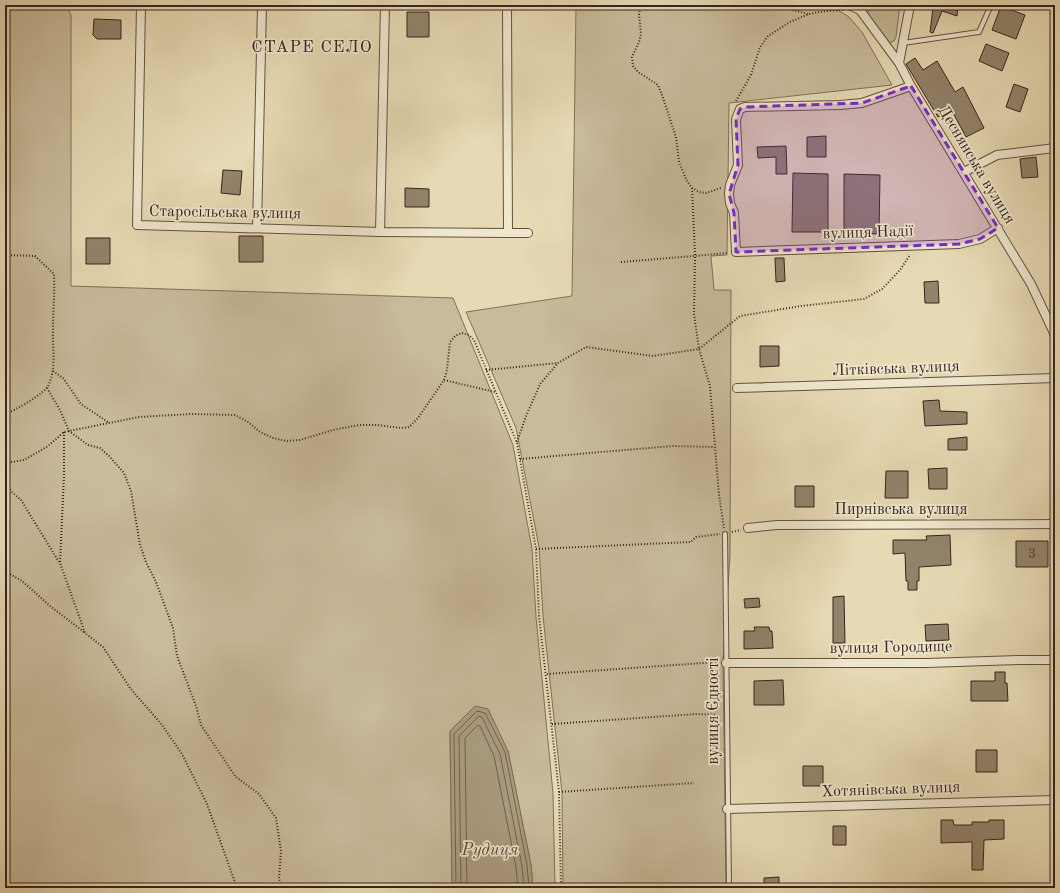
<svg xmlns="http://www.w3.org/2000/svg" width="1060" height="893" viewBox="0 0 1060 893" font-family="'Old Standard TT',serif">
<rect width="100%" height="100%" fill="#e6d9b3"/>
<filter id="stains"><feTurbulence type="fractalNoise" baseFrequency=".005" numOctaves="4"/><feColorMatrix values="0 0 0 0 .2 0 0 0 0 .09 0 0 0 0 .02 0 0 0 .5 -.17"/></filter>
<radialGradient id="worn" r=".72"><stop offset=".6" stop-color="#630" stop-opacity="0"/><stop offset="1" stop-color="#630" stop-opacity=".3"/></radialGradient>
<path fill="#c8ba9a" stroke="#7f705c" d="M5,5H66L71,15V286L453,298L513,445L532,549L536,617L553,793L555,888H533L531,865L508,751L450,731L452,888H5Z
M576,5H830L849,17L862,32L892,85L729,103L727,255L711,256L714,290H731L730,556L723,661L726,888H563L562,793L543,616L539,547L516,428L466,312L572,296Z
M871,5H900L896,37L894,41L889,43L867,14Z"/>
<path fill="#aa9c80" stroke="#7c6c58" d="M475,706L488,709L508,751L531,865L533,888H452L450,731Z"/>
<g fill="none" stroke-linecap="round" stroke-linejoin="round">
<path stroke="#70604e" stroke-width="1" d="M456,888L454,734L477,711L485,713L505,752L527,865L529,888
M461,888L459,736L479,716L482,717L500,754L522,866L524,888
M467,888L465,738L478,725L480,726L494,756L516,867L518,888"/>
</g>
<path fill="#92836b" stroke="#36251d" d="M929,5H958L957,16L942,11L933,33L930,32L933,8Z
M1001,6L1025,15L1016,39L992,30Z
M407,12H429V37H407Z
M94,19L121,20V39H97L93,35Z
M986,44L1009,53L1002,71L979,61Z
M915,58L923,70L937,61L955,92L963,87L984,128L966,137L951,109L938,117L906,64Z
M1014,84L1028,89L1020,112L1006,107Z
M826,136V157H807V137Z
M786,146L787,174H776V157L758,158L757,147Z
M1036,157L1038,177L1022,178L1020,159Z
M223,170L242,171L240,195L221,193Z
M793,173L828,174V232H792Z
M844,174L880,175L879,234L844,233Z
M405,188L429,189V207H405Z
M239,236H263V262H239Z
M86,238H110V264H86Z
M775,258H784L785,281L776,282Z
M938,281L939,303H925L924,282Z
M760,346H779V366L760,367Z
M939,400L940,411L967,412V424L925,426L923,401Z
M967,437V450H948V439Z
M947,468V489H929L928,469Z
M886,471H908V498H885Z
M795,486H814V507H795Z
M950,535L951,565L919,567V581H917V590H908V581H906L905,553L893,554V540H927L926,536Z
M1016,541H1048V567H1016Z
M844,596L845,643H833V597Z
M759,598L760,607L745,608L744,599Z
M948,624L949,640L926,641L925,625Z
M754,627H769L770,631H772L773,648L744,649V631H755Z
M995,672H1005V683H1007L1008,701H971V681H995Z
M783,680L784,705H754V681Z
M976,750H997V772H976Z
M803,766H823V786H803Z
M941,820H953L954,825H972V822H989V820H1004V839L984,840L983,870H972V842L941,843Z
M833,826H846V845H833Z
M779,877V888H764V878Z"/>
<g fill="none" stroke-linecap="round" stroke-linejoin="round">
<g stroke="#625242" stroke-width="6">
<path id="service" d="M860,10L869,5
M903,43L979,32L991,5
M725,534L729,888"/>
</g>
<g stroke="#625242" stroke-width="10">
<path id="minor" d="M141,5L137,225L380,232L528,233
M507,5L508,233
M849,5L860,10L899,63
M910,5L899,63L911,86L1031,284L1055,335
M911,86L862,103L840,105L745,107L740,109L736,119L738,165L730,185L729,194L730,203L734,213L736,252L959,244L980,239L998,228
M964,172L997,155L1055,148
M257,228L262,5
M380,232L385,5
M737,388L1055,378
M748,528L777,525L1055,524
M726,663H927L1019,660H1055
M727,809L1055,800"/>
</g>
<path stroke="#36251d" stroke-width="2" stroke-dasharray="1 2" stroke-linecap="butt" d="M641,5L639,14L641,34L639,42L632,57L633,66L638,72L658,85L662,95L676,137L679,162L687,181L692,188L699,192L706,193L721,188
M775,5L808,14
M736,101L751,75L760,47L768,36L790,22L809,14L825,11L843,10
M692,188L695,255L694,314L699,349L710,386L719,495L724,528
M5,255L35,256L54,274C55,292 53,310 53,329C52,348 57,368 48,386C44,394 14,411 5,414
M621,262L728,253
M486,370L558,363L586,347L653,356L699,349L740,316L801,306L864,299L882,289L900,270L910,255
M53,371L63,378L81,404L108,422
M444,380L495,392
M47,388L60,410L69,431L88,445L100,448L109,456L124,473L131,491L140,545L146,562L156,582L173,628L177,656L196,706L201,725L235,776L259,794L276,818L281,851L279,879L282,888
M64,432V476L60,563L85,633L103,647L130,688L162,725L182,754L207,804L237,888
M517,442L526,416L540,384L558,363
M520,459L672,446L714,447
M5,463L24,460L48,446L64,432L139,417L191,414L235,415L248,422L260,432L273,438L286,441L300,440L333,430L359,425H377L401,428L409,427L418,418L444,380L447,370L450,342L455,336L462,333L469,335L474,340L517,443L536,549L539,616L559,792L561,888
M5,486L21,500L59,562
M732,532L741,530
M536,549L691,542L696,537L720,534
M5,571L22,581L50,606L84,632
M547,674L717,662
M552,724L697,714L720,715
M559,792L694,783"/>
<use href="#service" stroke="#efe6ce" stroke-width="4"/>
<use href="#minor" stroke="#efe6ce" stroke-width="8"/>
</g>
<path fill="#7b2cbf" fill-opacity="0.2" stroke="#7b2cbf" stroke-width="3" stroke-dasharray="8 5" stroke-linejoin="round" d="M911,86L998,228L980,239L959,244L736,252L734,213L729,194L738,165L736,119L740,109L745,107L862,103Z"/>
<g text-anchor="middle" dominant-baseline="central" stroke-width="3.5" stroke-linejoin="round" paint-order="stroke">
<g font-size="14" fill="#4d3c30">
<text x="1032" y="554">3</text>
</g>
<g font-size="16" fill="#36251d" stroke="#efe6ce">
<text transform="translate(976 165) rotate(59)">Деснянська вулиця</text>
<text transform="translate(225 213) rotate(1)">Старосільська вулиця</text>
<text transform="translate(868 233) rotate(-2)">вулиця Надії</text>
<text transform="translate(896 369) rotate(-2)">Літківська вулиця</text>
<text x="901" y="510">Пирнівська вулиця</text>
<text transform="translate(891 648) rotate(-1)">вулиця Городище</text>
<text transform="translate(714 711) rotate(-90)">вулиця Єдності</text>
<text transform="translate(891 790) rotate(-2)">Хотянівська вулиця</text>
</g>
<g font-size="17" letter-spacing="1" fill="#36251d" stroke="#efe6ce">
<text x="312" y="47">СТАРЕ СЕЛО</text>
</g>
<g font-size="17" font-style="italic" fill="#59493b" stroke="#efe6ce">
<text x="490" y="850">Рудиця</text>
</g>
</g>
<rect width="1060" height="893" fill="none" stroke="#e6d9b3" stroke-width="20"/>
<rect x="6" y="6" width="1048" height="881" fill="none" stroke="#36251d" stroke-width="2"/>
<rect x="10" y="10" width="1040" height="873" fill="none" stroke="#36251d"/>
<rect width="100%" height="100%" filter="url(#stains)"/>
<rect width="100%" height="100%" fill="url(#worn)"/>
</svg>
